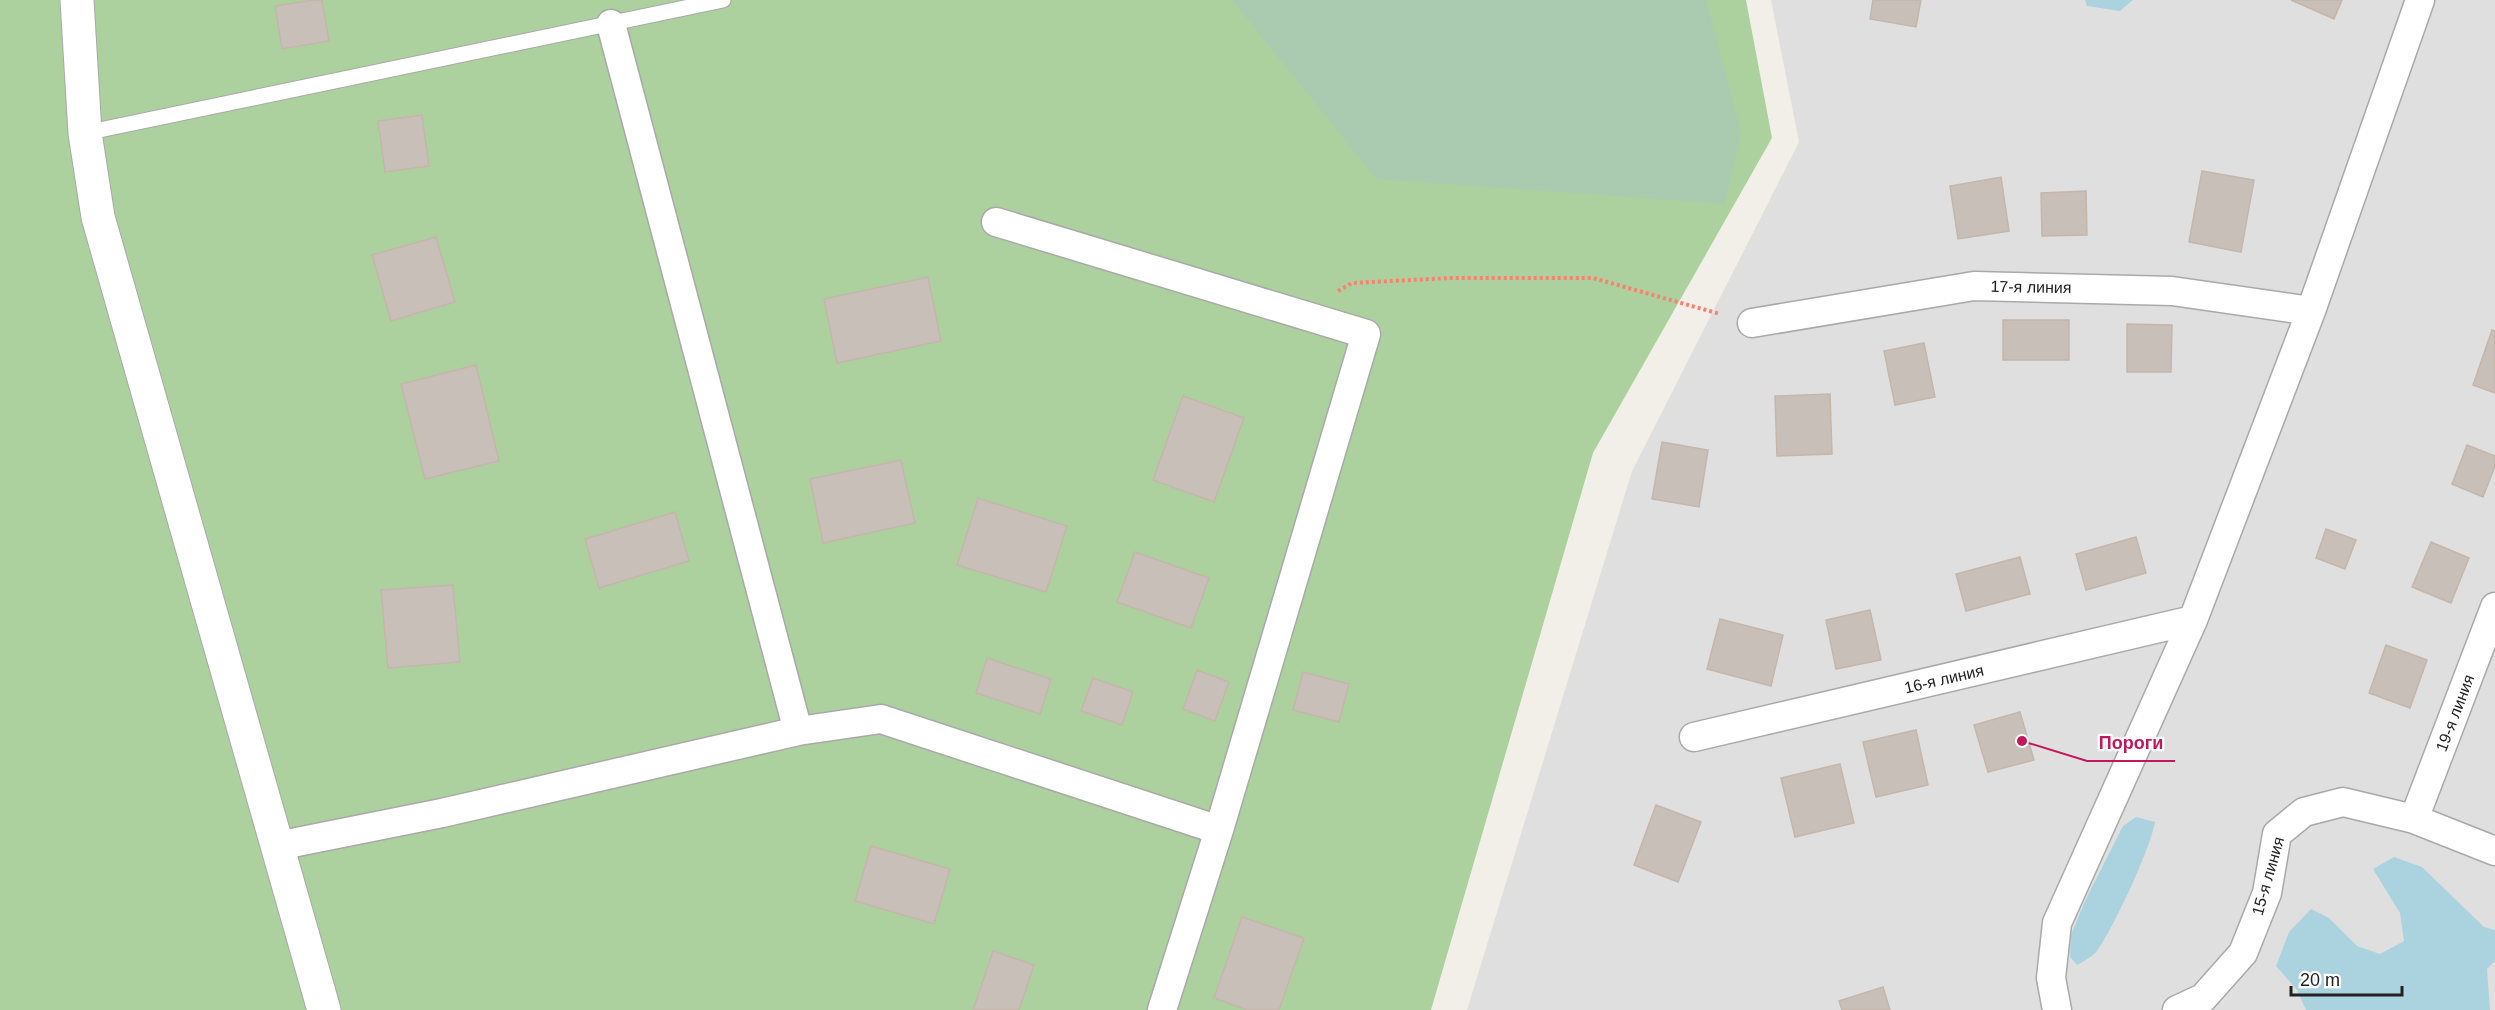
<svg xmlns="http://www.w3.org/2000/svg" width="2495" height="1010" viewBox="0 0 2495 1010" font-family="Helvetica,sans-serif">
<rect width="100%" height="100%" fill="#f2efe9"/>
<path fill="#e0dfdf" d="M1771,0H2495V1010H1467L1632,471L1799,142Z"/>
<path fill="#add19e" d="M0,0H1746L1772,138L1593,453L1431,1010H0Z"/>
<path fill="#aacbaf" d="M1232,0H1706L1741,132L1725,204L1376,179Z"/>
<path fill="#aad3df" d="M2085,0H2133L2120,11L2087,6Z
M2136,817L2155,822C2150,850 2114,927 2097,951C2092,957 2084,961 2077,965L2070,957L2071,935L2085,901L2123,826Z
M2394,857L2422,867L2484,927L2495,930V961L2487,969L2490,1010H2306L2297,990L2276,966L2289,932L2311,909L2329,918L2357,946L2380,954L2404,941L2400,913L2373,869Z"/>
<path fill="#c7bfb8" stroke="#c4b6ab" stroke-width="1.5" d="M314,0H322L329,41L282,49L275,6Z
M1873,0H1921L1916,27L1870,19Z
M2291,0H2342L2334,19Z
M422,115L429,166L385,172L378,121Z
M2202,171L2254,180L2241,252L2189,242Z
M2001,177L2009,231L1958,239L1950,186Z
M2086,191L2087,235L2042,236L2041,193Z
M436,237L455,302L391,321L372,255Z
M928,277L941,341L837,363L824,299Z
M2003,320H2069V360H2003Z
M2127,324L2172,325L2171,372H2127Z
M2492,330L2495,331V393L2473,385Z
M1924,343L1935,397L1895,405L1884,351Z
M476,365L499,461L425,479L401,384Z
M1830,394L1832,454L1777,456L1775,396Z
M1183,396L1244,418L1214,502L1153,480Z
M1662,442L1708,450L1699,507L1652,499Z
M2467,445L2495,456V466L2483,497L2452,484Z
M901,460L915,523L823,543L810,479Z
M978,498L1067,526L1046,592L957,565Z
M675,512L689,561L599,588L585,539Z
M2326,529L2356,540L2345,569L2316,558Z
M2136,537L2146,573L2086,590L2076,554Z
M2431,542L2469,558L2451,603L2412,587Z
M1135,552L1209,578L1191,628L1117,602Z
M2020,557L2030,594L1966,611L1956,574Z
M453,585L460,662L388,668L381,590Z
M1870,610L1881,660L1836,669L1826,620Z
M1720,619L1783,635L1771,686L1707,669Z
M2386,645L2427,660L2410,708L2369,693Z
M987,658L1051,679L1040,714L976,693Z
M1197,670L1229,682L1215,721L1183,709Z
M1303,672L1349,684L1339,722L1293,710Z
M1093,678L1133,692L1122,725L1081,711Z
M2020,712L2034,760L1988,772L1974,725Z
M1916,730L1928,785L1876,797L1863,742Z
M1840,764L1854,823L1795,837L1781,778Z
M1656,805L1701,822L1678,882L1634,865Z
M871,846L950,869L934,924L855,901Z
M1242,917L1304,938L1279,1010H1247L1214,998Z
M993,951L1034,965L1019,1010H973Z
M1883,987L1890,1010H1842L1839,1001Z"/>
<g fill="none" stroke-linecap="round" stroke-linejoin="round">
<g stroke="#a9a9a9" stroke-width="17">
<path id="service" d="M85,133L723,0"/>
</g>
<g stroke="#a9a9a9" stroke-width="31">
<path id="minor" d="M611,24L798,731
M996,222L1366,334L1219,830L1162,1010
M1752,323L1974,286L2172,291L2311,311
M1694,737L2193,620
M2414,819L2495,607
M277,846L442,813L798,731L881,719L1219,830
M2057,1010L2051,978L2057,923L2193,620L2311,311L2420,0
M2177,1010L2203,998L2243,953L2267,893L2277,834L2304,812L2343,802L2414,819L2495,851"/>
</g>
<g stroke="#a9a9a9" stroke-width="35">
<path id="tertiary" d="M77,0L85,133L98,217L324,1010"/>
</g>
<path stroke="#fa8072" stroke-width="4" stroke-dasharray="3 3" stroke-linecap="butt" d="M1338,291L1352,283L1450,278H1593L1720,314"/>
<use href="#service" stroke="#fff" stroke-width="15"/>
<use href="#minor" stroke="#fff" stroke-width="28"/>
<use href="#tertiary" stroke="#fff" stroke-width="33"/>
</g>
<g text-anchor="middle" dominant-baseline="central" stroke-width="4.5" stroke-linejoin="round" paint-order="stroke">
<g font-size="16" fill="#222" stroke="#fff">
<text transform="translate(2031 287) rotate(1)">17-я линия</text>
<text transform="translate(1944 679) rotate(-13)">16-я линия</text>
<text transform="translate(2455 713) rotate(-69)">19-я линия</text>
<text transform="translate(2268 876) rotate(-74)">15-я линия</text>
</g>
</g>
<path fill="none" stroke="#c2185b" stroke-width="2" d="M2022 741L2087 761H2175"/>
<circle fill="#c2185b" stroke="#fff" stroke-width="2" cx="2022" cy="741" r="6"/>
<g font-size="18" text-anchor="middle" font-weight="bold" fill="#c2185b" stroke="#fff" stroke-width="4.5" stroke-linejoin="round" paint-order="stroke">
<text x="2131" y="749">Пороги</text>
</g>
<path d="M2291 986v9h111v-9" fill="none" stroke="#222222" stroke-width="3"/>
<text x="2300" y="986" font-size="18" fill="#222222" stroke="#ffffff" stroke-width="4.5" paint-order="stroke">20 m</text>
</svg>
